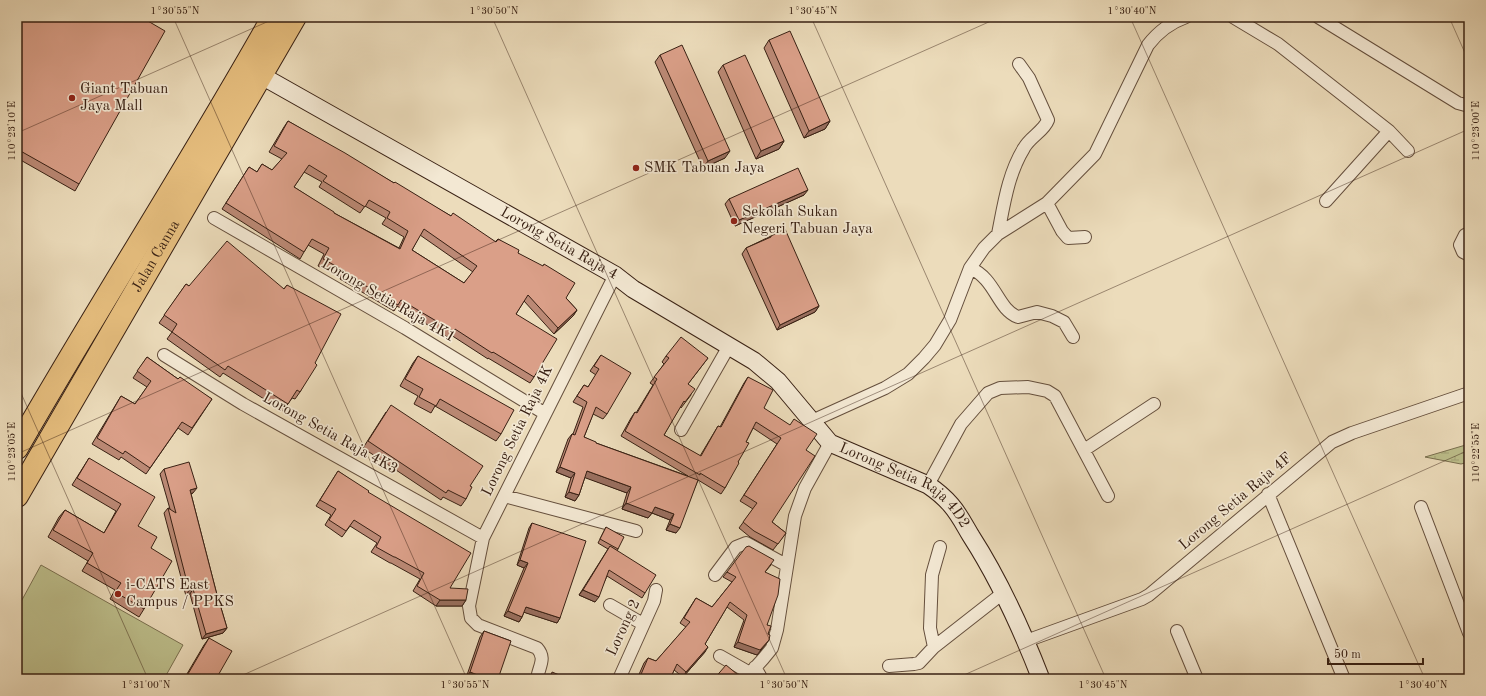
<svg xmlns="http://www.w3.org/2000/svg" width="1486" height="696" viewBox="0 0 1486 696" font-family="'Old Standard TT',serif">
<defs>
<pattern id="wetland-marsh" width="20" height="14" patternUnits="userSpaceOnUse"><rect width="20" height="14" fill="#bdbf8c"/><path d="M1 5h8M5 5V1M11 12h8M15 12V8" fill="none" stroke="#a3a478"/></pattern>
</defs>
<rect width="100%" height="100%" fill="#ecdcbb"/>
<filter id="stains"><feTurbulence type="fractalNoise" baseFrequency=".005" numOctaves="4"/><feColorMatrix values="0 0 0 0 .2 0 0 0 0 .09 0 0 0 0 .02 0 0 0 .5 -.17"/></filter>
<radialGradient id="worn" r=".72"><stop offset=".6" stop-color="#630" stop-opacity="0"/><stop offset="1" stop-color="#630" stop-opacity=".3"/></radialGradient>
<path fill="#bdbf8c" stroke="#7a7050" d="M41,565L183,645L164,679H24L17,675V609Z"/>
<path fill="url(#wetland-marsh)" stroke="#7a7050" d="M1469,444V462L1461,464L1425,457Z"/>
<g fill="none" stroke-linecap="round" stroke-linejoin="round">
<g stroke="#654f3d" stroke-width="14">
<path id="street" d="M1233,17L1278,44L1389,131L1408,151
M1318,17L1458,103L1469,106
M1326,201L1389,131
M1047,203L1062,231L1068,238L1085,237
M214,218L405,328L544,413
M1469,233L1465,235L1460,245L1463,252L1469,255
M998,234C1004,204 1008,174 1024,148C1030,137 1044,131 1048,120L1029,78L1019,64
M970,268C996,279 997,309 1018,317L1037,312L1052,316L1064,322L1073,337
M164,355L243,404L483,538
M812,421L885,388L908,374L924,358L935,345L950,320L970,268L984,248L998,234L1047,203L1095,154L1148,45C1158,32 1169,23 1186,17
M681,430L729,346
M1084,450L1154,404
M928,485L961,424L988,393L1000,388L1028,387L1047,391L1055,396L1108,496
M1268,494L1344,679
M504,496L636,531
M1421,507L1469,633
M715,575L736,547L746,543L786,565
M610,605L643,624
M1177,631L1197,679
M1026,641L1142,599L1149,595L1332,442L1352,433L1469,393
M934,647L930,628L932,575L940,547
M720,656L750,673
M889,666L914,664L919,663L934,647L1003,593
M755,667L760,676L761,679
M538,674C541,663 545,657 537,648L478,625L471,618L469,606L483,538L615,275
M619,679L654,601L656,590
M745,679L763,659L772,648L777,630L795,516L805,488L830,443"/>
</g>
<g stroke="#382013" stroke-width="19">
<g id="secondary">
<path id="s1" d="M262,76L615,275L633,289L754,361L778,381L830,443L928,485C937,491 945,498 951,505C959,514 965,526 971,536C1000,581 1022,630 1041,679"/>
</g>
</g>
<g stroke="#382013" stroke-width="24">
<g id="highway">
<path d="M17,448C100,303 191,163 273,17"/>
<path id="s2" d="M17,496L295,17"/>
</g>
</g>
<use href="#street" stroke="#f3e8d3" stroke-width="12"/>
<use href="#secondary" stroke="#f3e8d3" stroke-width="17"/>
<use href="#highway" stroke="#e6be7e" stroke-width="22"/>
</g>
<path fill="#bb8975" stroke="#382013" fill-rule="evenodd" d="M17,17L79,184L75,191L17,158Z
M769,40L830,121L825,129L804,138L764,48Z
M660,55L725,158L703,168L655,62Z
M723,65L784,141L779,149L756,159L718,72Z
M288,121L394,183L451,216L495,242L498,239L518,253L566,298L577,310L573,316L554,334L524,301L516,314L534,377L530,383L488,358V359L451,335L449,338L397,306L394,311L340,279L341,277L318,266L324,254L308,245L300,259L222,209L249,167L257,172L262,164L272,170L282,159L269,152L284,127ZM304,172L322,182L319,187L360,213L365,206L386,218L382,224L404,237L399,248L334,213L294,187ZM420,235L473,272L464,283L412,250Z
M804,195L735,226L725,204L729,199Z
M771,236L819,306L815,312L777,330L742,254L746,248L769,237Z
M186,284L189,286L284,289L287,285L315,363L300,392L295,399L292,398L283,411L223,373L220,377L167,339L172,332L159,323Z
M601,355L607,414L603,419L593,414L584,437L596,443L688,476L621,436L631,418L635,412L636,413L653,385L650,383L664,364L662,362L666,356L708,358L688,384L691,395L681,408L680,407L664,435L700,456L718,426L720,427L744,383L748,377L764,408L806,450L772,522L786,533L773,550L750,537L739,528L753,509L740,501L777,444L753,428L746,442L738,462L725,488L721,494L698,480L676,533L666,530L670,520L652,513L648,518L622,509L627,493L585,477L579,495L575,501L565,497L571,478L556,472L568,439L572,434H573L583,407L573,402L584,385L588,387L596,375L590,371Z
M418,356L501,434L496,441L435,406L431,413L414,404L418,396L400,386L413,363Z
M147,357L178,379L212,399L188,435L178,428L146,474L121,457L119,460L92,444L121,396L135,404L147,387L133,378Z
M386,412L470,486L466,499L461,506L443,497L441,500L363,448Z
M89,458L138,526L151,548L144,609L139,617L110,599L115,590L82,571L88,561L48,537L59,517L65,510L104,533L116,511L72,485L84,466Z
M164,469L193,493L191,494L216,591L227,628L223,633L202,639L190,594L186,596L164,513L168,508L170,509L160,474Z
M338,471L368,492L450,588L466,600L462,606H436L413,591L420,579L391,563H390L371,552L377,543L350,526L342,537L325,525L331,515L316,506Z
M532,523L560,618L557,623L524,612L522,617L519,622L504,616L524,568L517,565L529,528Z
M606,527L618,549L617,551L645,593L642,598L607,576L595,602L579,595L608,549L598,543Z
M771,565L765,572L767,625L769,640L757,655L734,647L744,620L727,607L705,644V652L683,677L674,670L670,679H637L644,663L648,658L656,661L686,627L680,623L696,598L712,607L732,582L723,577L727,572Z
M484,631L511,641L466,678L480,637Z
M209,638L216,679H184L204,645Z"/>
<path fill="#996f5f" stroke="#382013" d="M830,121L825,129L804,138L809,131Z
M784,141L779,149L756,159L761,151Z
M730,151L725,158L703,168L708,161Z
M808,190L804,195L735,226L739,220Z
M819,306L815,312L777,330L780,325Z
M577,310L573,316L554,334L558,328Z
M560,467L575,473L571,478L556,472Z
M587,471L631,487L627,493L583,477Z
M197,488L193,493L186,495L190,490Z
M569,492L579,495L575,501L565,497Z
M626,503L655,507L674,514L670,520L652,513L648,518L622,509Z
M670,524L680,528L676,533L666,530Z
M520,560L528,563L524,568L517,565Z
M193,589L190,594L186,596L189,590Z
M583,590L599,597L595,602L579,595Z
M440,600H466L462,606H436Z
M526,607L560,618L557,623L523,612Z
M508,611L522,617L519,622L504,616Z
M227,628L223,633L202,639L206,634Z
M769,640L757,655L734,647L738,642Z
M708,647L705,652L683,677L686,672Z
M470,672L488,679H469L466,678Z"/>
<path fill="#da9f88" stroke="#382013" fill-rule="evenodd" d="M17,17H141L165,31L79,184L17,149Z
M790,31L830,121L809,131L769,40Z
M682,45L730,151L708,161L660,55Z
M745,55L784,141L761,151L723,65Z
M288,121L345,153L394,183L395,182L451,216L453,213L496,242L498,239L519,250L518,253L543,266L544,264L575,283L566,298L577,310L558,328L528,295L516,314L557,339L534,377L493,352L492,353L455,329L453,331L401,300L398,305L344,273L345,271L323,259L329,248L312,239L304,252L226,203L249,167L257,172L262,164L272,170L287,153L274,146ZM309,165L327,176L323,181L365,207L369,200L390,212L387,218L408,231L400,249L334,213V212L294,187ZM424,229L477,266L464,283L412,250Z
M798,168L808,190L739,220L729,199Z
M785,229L819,306L780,325L746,248L771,237V236Z
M227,241L284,289L287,285L341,314L315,363L317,365L300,392L297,390L288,404L228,366L225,370L172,332L177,324L164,315L186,284L189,286Z
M681,337L708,358L688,384L695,389L685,402L684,401L664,435L701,456L718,426L721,427L748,377L773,390L764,408L790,425L794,419L817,434L806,450L815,456L772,522L786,533L778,544L754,531L743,522L757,503L744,495L781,438L756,422L746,442L749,443L738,462L739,463L725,488L700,473V475L625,431L635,412L637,413L657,379L654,377L669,358L666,356Z
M601,355L631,373L607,414L596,407L584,437L596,442V443L698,480L680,528L670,524L674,514L655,507L652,513L626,503L631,487L587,471L579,495L569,492L575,473L560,467L572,434L575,435L587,402L577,396L584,385L588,387L599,369L594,366Z
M418,356L514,410L501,434L440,399L436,406L419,397L423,389L405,379Z
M147,357L178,379L180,377L212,399L192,428L182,422L150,468L125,451L123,454L97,438L121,396L135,404L151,381L137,371Z
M391,405L483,466L470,486L472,487L466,499L448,490L446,493L368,441Z
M89,458L155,497L138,526L157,537L151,548L172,561L144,609L115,592L121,583L87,563L93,553L53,530L65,510L104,533L121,504L77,478Z
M189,462L197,488L190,490L216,591L227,628L206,634L193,589L189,590L168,508L176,513L164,469Z
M338,471L369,491L368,492L471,553L450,588L468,589L466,600H440L417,586L424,573L395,557H394L376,547L381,537L354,520L346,531L329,520L336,509L320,500Z
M532,523L586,541L560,618L526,607L522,617L508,611L528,563L520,560Z
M606,527L624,537L618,549L600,539Z
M610,546L656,575L645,593L609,570L599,597L583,590Z
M749,546L774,560L765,572L780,579L778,595L767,625L771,626L768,634L770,635L769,640L760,650L738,642L747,615L730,602L705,644L708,647L686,672L677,664L670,679H639L648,658L656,661L690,622L684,618L696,598L712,607L736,577L727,572L746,547Z
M484,631L511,641L498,679H488L470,672Z
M209,638L232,651L216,679H185Z
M726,665L743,679H714Z
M552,672L569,679H550Z"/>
<path fill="none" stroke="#382013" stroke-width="1" stroke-opacity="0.45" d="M173,17L467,679M492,17L787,679M811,17L1106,679M1130,17L1425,679M1449,17L1469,62M17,133L278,17M17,384L148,679M17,454L1000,17M234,679L1469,129M955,679L1469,450"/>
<g fill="#8f2418" stroke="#f3e8d3" stroke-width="1.5">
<circle cx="72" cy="98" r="4"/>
<circle cx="636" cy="168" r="4"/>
<circle cx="734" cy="221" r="4"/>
<circle cx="118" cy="594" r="4"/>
</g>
<g text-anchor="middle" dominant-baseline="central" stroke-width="3.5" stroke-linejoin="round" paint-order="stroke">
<g font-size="15" fill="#382013" stroke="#f3e8d3" text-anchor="start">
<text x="80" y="89">Giant Tabuan<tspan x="80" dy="17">Jaya Mall</tspan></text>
<text x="644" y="168">SMK Tabuan Jaya</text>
<text x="742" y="212">Sekolah Sukan<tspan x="742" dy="17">Negeri Tabuan Jaya</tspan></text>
<text x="126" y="585">i-CATS East<tspan x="126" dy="17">Campus / PPKS</tspan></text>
</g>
<g font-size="15" fill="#382013" stroke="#f3e8d3">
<text stroke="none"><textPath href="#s1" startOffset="341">Lorong Setia Raja 4</textPath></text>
<text stroke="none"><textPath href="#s2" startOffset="277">Jalan Canna</textPath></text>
<text transform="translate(388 301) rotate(30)">Lorong Setia Raja 4K1</text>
<text transform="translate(518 431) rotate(-64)">Lorong Setia Raja 4K</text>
<text transform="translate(330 434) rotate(29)">Lorong Setia Raja 4K3</text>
<text stroke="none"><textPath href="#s1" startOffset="768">Lorong Setia Raja 4D2</textPath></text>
<text transform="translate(1236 502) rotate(-40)">Lorong Setia Raja 4F</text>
<text transform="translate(624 628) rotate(-65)">Lorong 2</text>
</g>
</g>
<rect width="1486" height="696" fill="none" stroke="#ecdcbb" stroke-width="44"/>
<path d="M1328 658v6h95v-6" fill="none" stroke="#382013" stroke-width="2"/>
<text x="1334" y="658" font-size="12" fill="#382013" stroke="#f3e8d3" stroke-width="3" paint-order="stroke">50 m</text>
<rect x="22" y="22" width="1442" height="652" fill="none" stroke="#382013" stroke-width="1.5"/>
<g font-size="10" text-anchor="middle" fill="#382013">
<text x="175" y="14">1°30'55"N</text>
<text x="494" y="14">1°30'50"N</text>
<text x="813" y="14">1°30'45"N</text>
<text x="1132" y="14">1°30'40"N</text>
<text transform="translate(11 131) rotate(-90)" y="4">110°23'10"E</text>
<text transform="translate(1475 131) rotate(-90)" y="4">110°23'00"E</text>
<text transform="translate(11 452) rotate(-90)" y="4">110°23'05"E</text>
<text transform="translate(1475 453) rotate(-90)" y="4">110°22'55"E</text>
<text x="146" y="688">1°31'00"N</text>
<text x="465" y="688">1°30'55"N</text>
<text x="784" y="688">1°30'50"N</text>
<text x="1103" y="688">1°30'45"N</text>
<text x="1423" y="688">1°30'40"N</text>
</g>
<rect width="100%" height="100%" filter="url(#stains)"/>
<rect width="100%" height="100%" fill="url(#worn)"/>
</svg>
